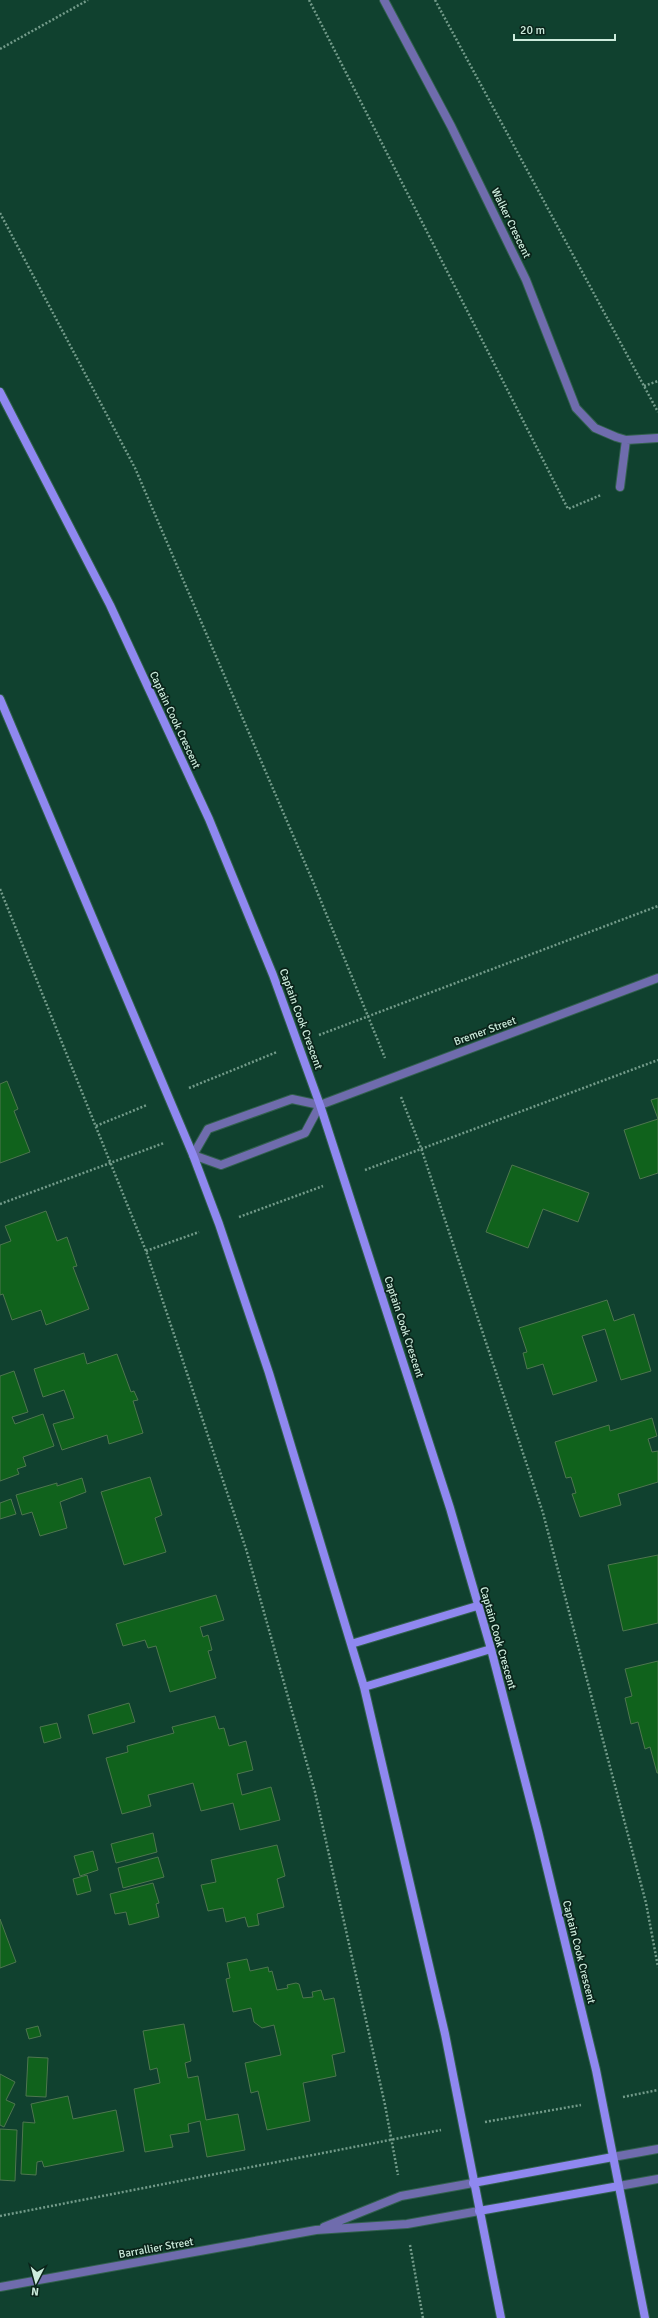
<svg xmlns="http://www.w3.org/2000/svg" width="658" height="2318" viewBox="0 0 658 2318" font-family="Signika,sans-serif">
<rect width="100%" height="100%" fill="#10412f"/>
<path fill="#10621c" stroke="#4e764f" d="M7,1081L18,1109L14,1111L30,1152L0,1163V1084Z
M658,1098V1173L640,1179L624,1130L658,1119L651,1100Z
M512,1165L589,1193L578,1222L543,1209L528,1248L486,1232Z
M46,1211L57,1241L67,1237L77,1266L73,1267L89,1309L46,1325L41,1310L12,1320L3,1294L0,1295V1245L11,1241L5,1226Z
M607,1300L614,1321L634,1314L651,1371L621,1380L605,1329L582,1336L597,1381L553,1395L543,1364L527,1369L523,1353L527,1352L519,1328Z
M84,1353L87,1364L117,1354L131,1392L134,1391L138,1400L133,1401L143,1433L109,1444L107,1435L62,1450L53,1424L74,1418L64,1390L43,1397L34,1369Z
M14,1371L28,1412L12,1417L15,1424L43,1414L54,1446L23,1457L26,1466L17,1469L19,1474L0,1481V1376Z
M652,1418L657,1436L648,1439L652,1452L658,1451V1482L618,1494L621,1505L580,1517L572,1494L576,1493L571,1477L566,1478L555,1442L609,1425L610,1431Z
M150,1477L162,1515L155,1518L166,1552L124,1565L101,1492Z
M82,1478L86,1492L60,1502L67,1528L40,1536L32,1512L22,1515L16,1495L57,1483V1486Z
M11,1499L16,1514L0,1519V1503Z
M658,1555V1623L623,1631L608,1565Z
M216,1595L224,1620L200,1627L203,1637L208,1635L212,1650L208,1651L216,1678L170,1692L156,1646L148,1648L145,1640L123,1646L116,1624Z
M658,1661V1773H657L650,1747L645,1749L638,1722L631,1724L625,1698L632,1696L625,1669Z
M129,1703L135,1722L93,1734L88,1715Z
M215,1716L219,1729L224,1728L229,1746L246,1741L253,1770L237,1774L242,1795L271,1787L280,1820L240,1830L233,1803L201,1811L193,1783L148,1795L151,1806L122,1814L106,1758L128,1752L127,1746L174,1733L172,1727Z
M57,1723L61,1738L44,1743L40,1727Z
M153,1833L157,1852L116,1863L111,1844Z
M277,1845L285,1876L277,1879L284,1907L257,1914L259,1925L248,1927L245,1917L226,1922L223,1908L208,1911L201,1885L216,1882L211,1860Z
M93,1851L98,1870L80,1876L74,1856Z
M158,1857L164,1877L123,1888L118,1868Z
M87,1875L91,1891L77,1895L73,1879Z
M153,1883L159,1903L156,1904L159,1917L129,1925L126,1912L115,1914L110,1894Z
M0,1919L16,1962L0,1968Z
M247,1959L250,1971L268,1967L269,1972L272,1971L277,1990L288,1988L287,1985L296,1983L299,1984L303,1998L313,1997L312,1992L321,1990L324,2000L334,1998L345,2052L332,2055L336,2076L303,2083L310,2121L267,2130L258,2091L251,2093L245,2063L281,2055L274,2025L262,2028L254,2022L251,2008L233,2012L226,1979L230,1978L227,1963Z
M184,2024L191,2061L185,2063L188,2078L198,2076L206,2120L238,2114L245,2150L207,2157L200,2121L188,2124L189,2132L170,2135L173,2147L145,2152L134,2089L160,2083L157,2068L150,2070L143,2031Z
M38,2026L41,2036L29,2039L26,2029Z
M28,2057L48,2058L46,2097L26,2096Z
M0,2074L15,2082L6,2100L15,2104L4,2127L0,2125Z
M68,2096L73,2119L116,2110L124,2151L44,2167L42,2161L37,2162L36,2175L21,2174L23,2122L35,2123L31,2104Z
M0,2129L17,2130L15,2181L0,2180Z"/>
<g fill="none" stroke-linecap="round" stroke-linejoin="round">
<g stroke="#32604e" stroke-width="10">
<path id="minor" d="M384,0L451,126L526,280L576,408L595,428L616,437L626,440L658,438
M620,487L626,440
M320,1105L305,1133L221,1165L193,1155L208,1129L292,1099L320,1105L658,978
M613,2157L658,2149
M619,2186L658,2179
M324,2227L401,2196L473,2183
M0,2287L316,2230L407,2224L479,2211"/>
</g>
<g stroke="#32604e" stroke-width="10">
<path id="secondary" d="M0,392L110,605L209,819L273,975L320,1105L450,1508L491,1649L538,1831L596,2070L645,2318
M0,699L193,1155L219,1224L269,1373L364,1687L445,2034L501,2318
M351,1644L477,1606
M364,1687L491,1649
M473,2183L613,2157
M479,2211L619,2186"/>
</g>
<path stroke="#739b8a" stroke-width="2.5" stroke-dasharray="2 2" stroke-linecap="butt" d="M309,0L568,509L601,495
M435,0L658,412
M0,49L88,0
M0,213L135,468L314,884L385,1058
M644,386L658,381
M0,889L146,1251L246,1549L315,1792L385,2105L398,2175
M319,1035L658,906
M189,1088L277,1052
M401,1097L421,1148L543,1513L646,1903L658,1967
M96,1126L147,1105
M365,1170L658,1060
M0,1204L164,1143
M239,1217L323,1186
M146,1251L199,1232
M623,2097L658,2090
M485,2122L581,2105
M0,2216L441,2130
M410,2245L423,2318"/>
<use href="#minor" stroke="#6f6cad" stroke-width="8"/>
<use href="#secondary" stroke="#8f88f0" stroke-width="8"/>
</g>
<g text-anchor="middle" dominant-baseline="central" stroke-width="3.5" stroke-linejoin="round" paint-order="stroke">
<g font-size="11" fill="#ccebdc" stroke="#0a241a">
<text transform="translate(511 223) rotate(64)">Walker Crescent</text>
<text transform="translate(175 720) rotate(65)">Captain Cook Crescent</text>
<text transform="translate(301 1019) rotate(70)">Captain Cook Crescent</text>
<text transform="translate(485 1031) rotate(-20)">Bremer Street</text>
<text transform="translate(404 1327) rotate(72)">Captain Cook Crescent</text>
<text transform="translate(498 1638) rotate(74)">Captain Cook Crescent</text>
<text transform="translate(579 1952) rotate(76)">Captain Cook Crescent</text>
<text transform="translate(156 2248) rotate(-10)">Barrallier Street</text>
</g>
</g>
<g transform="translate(36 2282) rotate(186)" stroke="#0a241a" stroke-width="3" paint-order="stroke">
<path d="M0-3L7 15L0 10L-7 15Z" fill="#ccebdc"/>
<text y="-6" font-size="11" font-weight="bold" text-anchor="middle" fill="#ccebdc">N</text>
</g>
<path d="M514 34v6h101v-6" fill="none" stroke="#ccebdc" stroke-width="2"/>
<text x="520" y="34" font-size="12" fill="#ccebdc" stroke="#0a241a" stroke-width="3" paint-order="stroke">20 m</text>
</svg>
